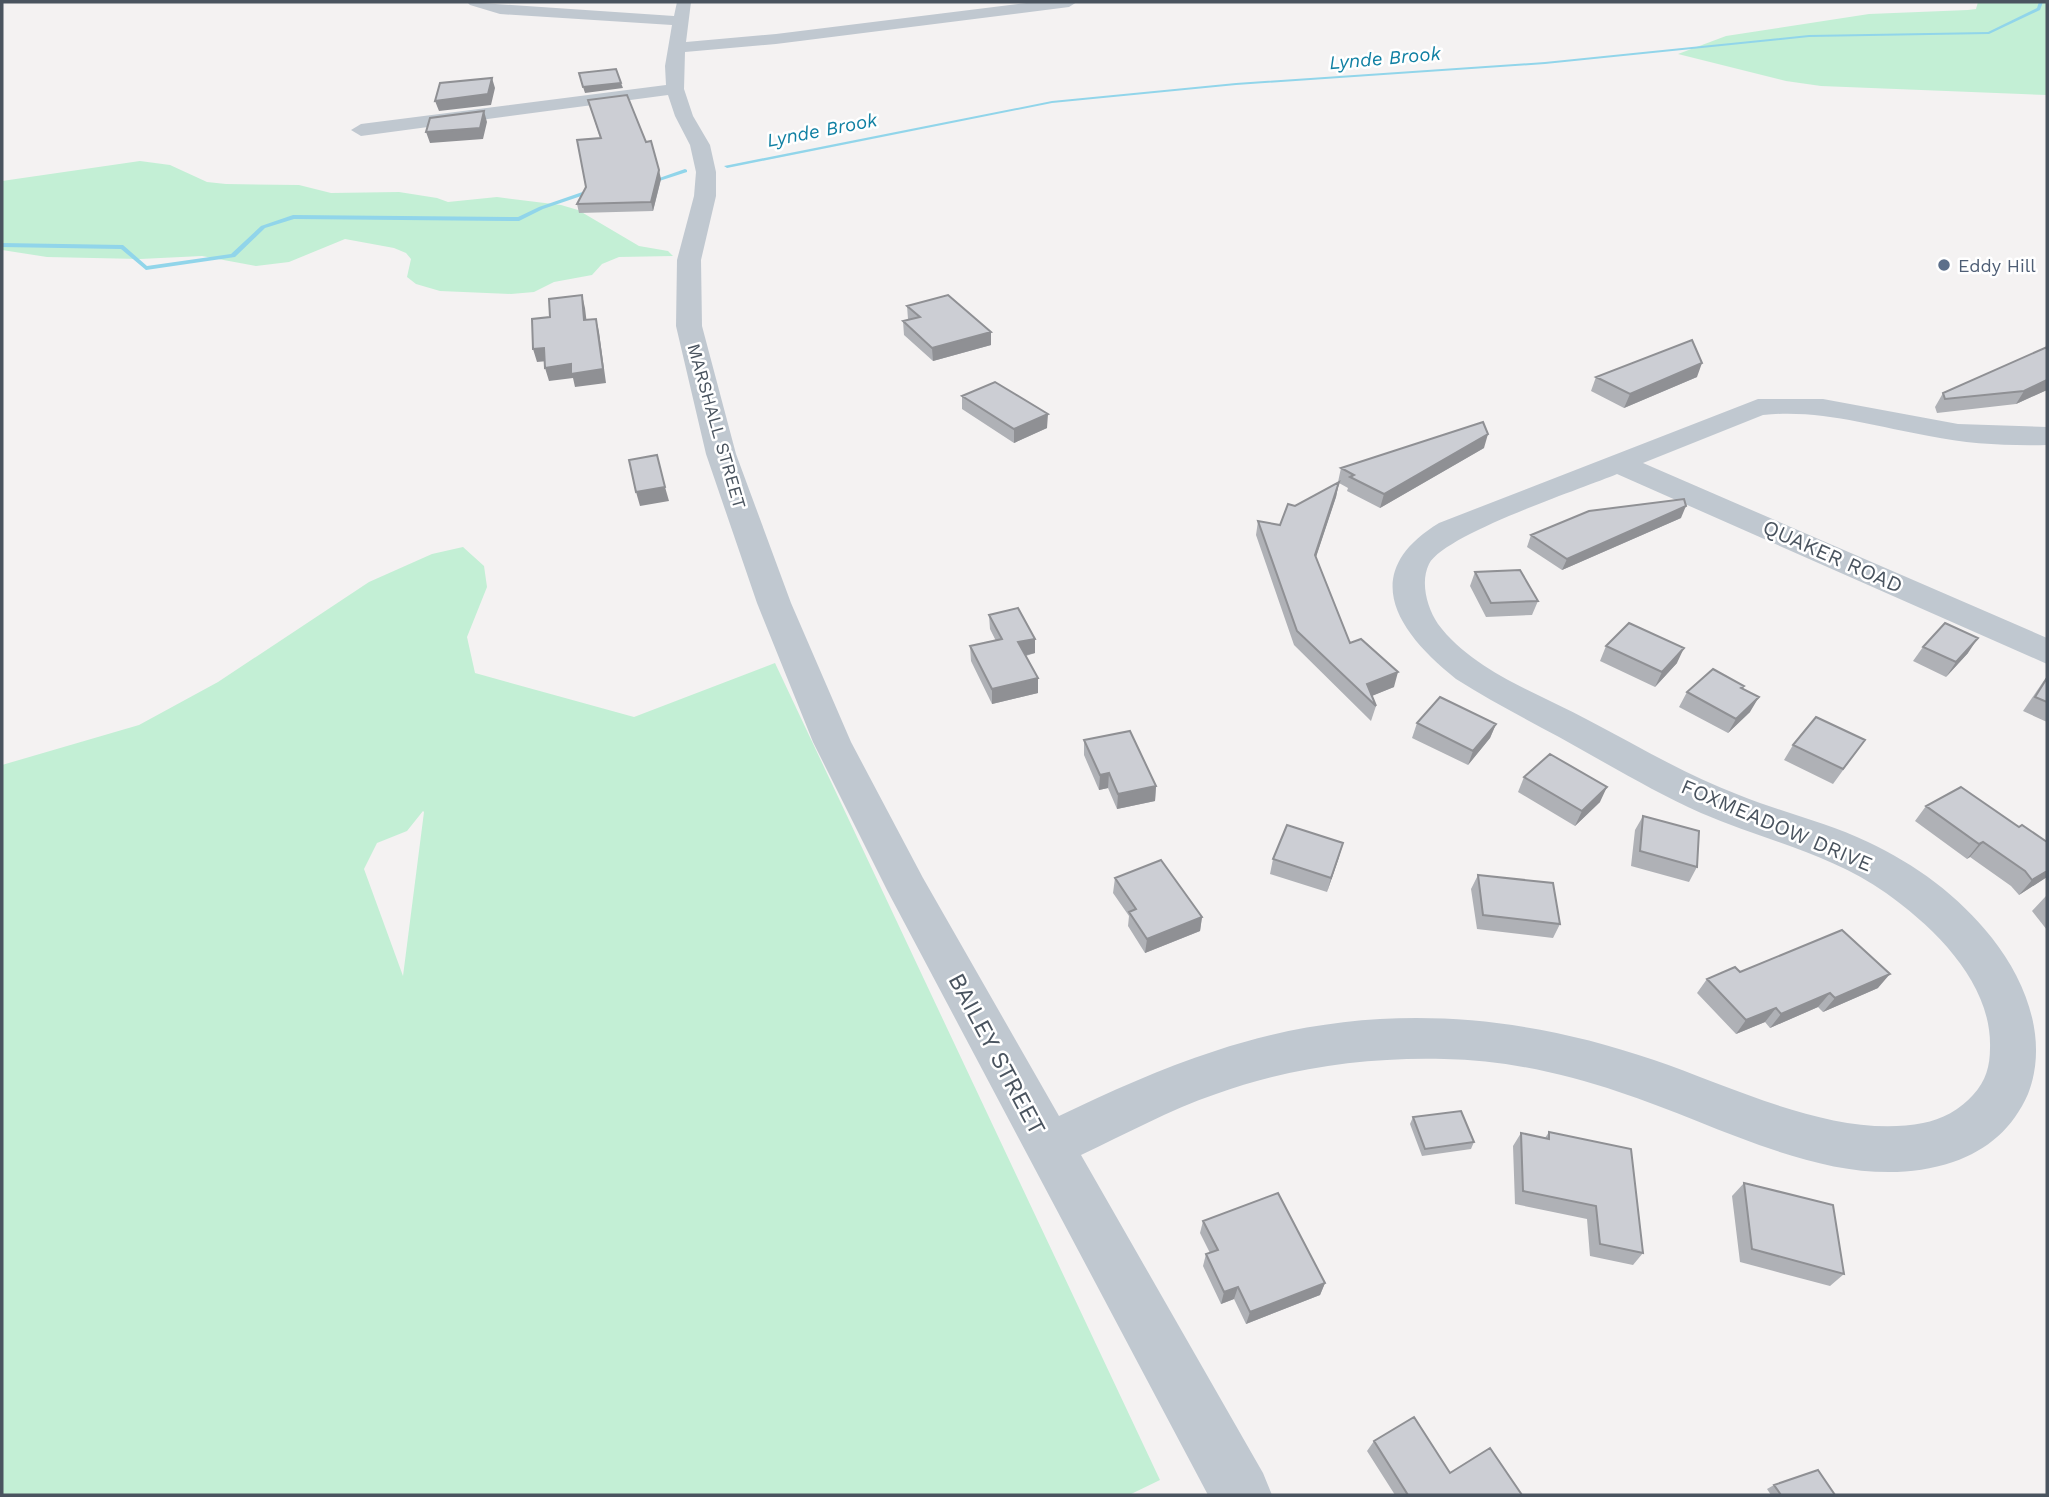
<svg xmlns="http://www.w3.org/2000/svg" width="2049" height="1497" viewBox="0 0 2049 1497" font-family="'Work Sans',sans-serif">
<rect width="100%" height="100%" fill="#f4f2f2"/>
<path fill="#c3efd5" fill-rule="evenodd" d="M1978,2H2047V95L1821,86L1786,81L1678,54L1726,36L1869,14L1968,10L1976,9Z
M140,161L170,165L207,182L226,184L299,185L331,193L399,192L437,198L448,202L497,197L561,205L578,210L639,246L668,251L673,256L619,257L602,264L592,275L554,282L534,292L511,294L440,291L416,284L407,277L411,259L406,253L394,248L345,239L289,262L256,266L202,256L140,259L47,257L2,250V181Z
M463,547L484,566L487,587L467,637L475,673L634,717L775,663L1160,1480L1129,1495H2V765L139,725L218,682L369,582L432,554ZM423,811L424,812L403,976L364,869L377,843L407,831Z"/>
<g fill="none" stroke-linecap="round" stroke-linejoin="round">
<path fill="#91d5ea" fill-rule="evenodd" d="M2039,2H2043L2040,10L1989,34L1809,37L1545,64L1236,85L1052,103L727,168L724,166L1052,101L1236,83L1545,62L1809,35L1988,32L2037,8Z
M685,169L687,170V172L650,184L645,183Z
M594,188L596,189V191L543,209L519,221L294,219L265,228L235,257L146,270L121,249L2,247V243L123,245L147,266L231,254L261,226L293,215L518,217L539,207Z"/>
<path fill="#c0c8d0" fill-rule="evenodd" d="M467,2L674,16L677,2H691L686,42L776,34L1035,2H1077L1069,7L776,44L685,52L684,89L693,116L710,145L716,172V196L701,260L702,326L736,454L791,603L851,742L923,878L1059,1116C1110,1092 1161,1068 1215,1051C1362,1002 1509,1010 1654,1060C1733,1087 1838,1140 1923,1123C1941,1120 1961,1109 1973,1095C1986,1081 1990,1066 1990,1048C1992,983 1935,928 1886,893C1829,853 1763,840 1701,813C1652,791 1606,763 1559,737C1524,718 1489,700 1456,679C1397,632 1357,573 1439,523L1758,399H1823L1958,424L2047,427V445C2008,446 1968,444 1929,436C1873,426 1820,409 1763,415L1643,463L2047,638V664L1617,474C1581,489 1445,534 1429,564C1420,582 1427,608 1438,624C1473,671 1538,693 1588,720C1638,746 1686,775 1739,795C1781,812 1826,822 1868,842C1915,864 1959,896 1992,938C2026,981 2049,1040 2028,1094C2013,1128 1988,1150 1953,1162C1844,1199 1722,1125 1619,1092C1563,1073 1504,1060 1444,1059C1367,1057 1288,1068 1216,1094C1169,1110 1126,1134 1081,1155L1263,1473L1272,1495H1208L887,890L813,742L757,603L706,454L676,326L677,260L694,196L696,172L690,145L675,116L668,95L361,136L351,130L361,124L666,85L665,66L672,25L500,14L470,5Z"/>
</g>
<path fill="#afb1b6" d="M588,100L661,179L653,211L579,213L577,204L586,187L600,138Z
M907,306L991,345L933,361L904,335L903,321L909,320L908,319Z
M2047,347V390L2016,404L1937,413L1935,407L1943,393Z
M1596,377H1697L1624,408L1591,391Z
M962,396L1047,428L1014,443L962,409Z
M1484,448L1380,508L1347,491L1348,488L1339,483L1336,497L1316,557L1350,643L1394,687L1371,696L1376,706L1371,721L1294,645L1256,535L1258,521L1280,525L1295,506L1339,483L1338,482L1341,468Z
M1681,518L1562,570L1527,547L1531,535Z
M1475,572L1538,601L1532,615L1486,617L1470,586Z
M989,615L1035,639V653L1026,656L1038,693L992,704L971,661L970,646L996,641L990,629Z
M1606,646L1677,663L1655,687L1600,661Z
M1923,647L1968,653L1946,677L1913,661Z
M2047,676V722L2023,711Z
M1744,686L1743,689L1750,712L1728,733L1679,707L1687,692Z
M1417,723L1496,724L1490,738L1468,765L1412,738Z
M1084,740L1156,786L1155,801L1117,809L1108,788L1099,790L1084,755Z
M1865,740L1833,784L1784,760L1793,745Z
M1524,777L1600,802L1575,826L1518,792Z
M1926,806L2019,827L2047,877L2019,895L2011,886L1970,857L1967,859L1915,821Z
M1643,816L1697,867L1689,882L1631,866L1635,830Z
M1339,857L1327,892L1270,874L1273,859Z
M1478,875L1560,924L1553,938L1477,929L1471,889Z
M1115,878L1202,917L1200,931L1145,953L1128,926L1129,916L1113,893Z
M2046,896H2047V930L2032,911Z
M1740,972L1878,988L1823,1012L1818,1007L1770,1028L1765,1022L1736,1034L1697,993L1707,979Z
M1413,1117L1474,1142L1471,1149L1422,1156L1410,1124Z
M1549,1132L1643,1253L1633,1265L1590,1256L1587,1219L1515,1204L1513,1146L1521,1133L1545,1138Z
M1744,1183L1844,1274L1830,1286L1740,1262L1732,1196Z
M1203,1221L1325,1283L1320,1295L1246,1324L1234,1299L1221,1304L1203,1266L1206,1254L1210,1253L1200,1233Z
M1374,1441L1450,1473L1522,1495H1395L1367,1451Z
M1774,1485L1833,1495H1771L1767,1489Z"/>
<path fill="#8f9094" d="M492,78L495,88L491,105L439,111L435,101Z
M621,83L623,88L585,93L583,87Z
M484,111L487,122L483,139L430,143L426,132Z
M659,170L661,179L653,211L651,202Z
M582,295L585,308L588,333L584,320Z
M596,319L599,332L606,383L575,387L573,378L549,381L545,368L571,364Z
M991,332V345L933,361L932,348Z
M544,348L548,361L537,362L533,349Z
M1702,363L1697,377L1624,408L1630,394Z
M2047,380V390L2016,404L2024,391Z
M1048,414L1047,428L1014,443V429Z
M1488,434L1484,448L1380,508L1384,494Z
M1339,482L1336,497L1312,569L1315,555Z
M665,487L669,501L640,506L636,492Z
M1686,506L1681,518L1562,570L1567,559Z
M1978,638L1968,653L1946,677L1956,662Z
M1035,639V653L1018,657V642Z
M1684,648L1677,663L1655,687L1662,672Z
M1398,672L1394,687L1367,698V684Z
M1038,678V693L992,704V689Z
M1759,697L1750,712L1728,733L1736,719Z
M1496,724L1490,738L1468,765L1473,751Z
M1109,773L1108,788L1099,790L1100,775Z
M1156,786L1155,801L1117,809L1118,794Z
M1607,787L1600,802L1575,826L1582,811Z
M1983,842L1970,857L1967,859L1979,844Z
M1343,843L1339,857L1327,892L1331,878Z
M2047,871V877L2019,895L2032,880Z
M1202,917L1200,931L1145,953L1147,939Z
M1890,974L1878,988L1823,1012L1835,998Z
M1830,993L1818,1007L1770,1028L1781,1014Z
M1776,1008L1765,1022L1736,1034L1746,1020Z
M1325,1283L1320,1295L1246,1324L1250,1312Z
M1238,1287L1234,1299L1221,1304L1224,1292Z"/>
<path fill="#ccced4" stroke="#8f9094" stroke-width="2" d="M616,69L621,83L583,87L579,73Z
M492,78L488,94L435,101L440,83Z
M627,95L646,142L651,141L659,170L651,202L577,204L586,187L577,140L601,138L588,100Z
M484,111L480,128L426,132L430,118Z
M582,295L584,320L596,319L603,369L571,374V364L545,368L544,348L533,349L532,319L550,317L549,299Z
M948,295L991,332L932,348L903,321L920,317L907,306Z
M1692,340L1702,363L1630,394L1596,377Z
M2047,347V380L2024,391L1945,399L1943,393Z
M995,382L1048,414L1014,429L962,396Z
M1483,422L1488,434L1384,494L1350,477L1354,475L1341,468Z
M657,455L665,487L636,492L629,460Z
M1339,482L1315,555L1350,643L1361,639L1398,672L1367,684L1376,706L1297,631L1258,521L1280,525L1288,504L1295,506Z
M1684,499L1686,506L1567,559L1531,535L1589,511Z
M1520,570L1538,601L1491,603L1475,572Z
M1018,608L1035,639L1018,642L1038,678L992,689L970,646L1002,639L989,615Z
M1629,623L1684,648L1662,672L1606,646Z
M1945,623L1978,638L1956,662L1923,647Z
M1713,669L1744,686L1741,688L1759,697L1736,719L1687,692Z
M2047,678V702L2035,697Z
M1440,697L1496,724L1473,751L1417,723Z
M1816,717L1865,740L1843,769L1793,745Z
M1130,731L1156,786L1118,794L1109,773L1100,775L1084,740Z
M1550,754L1607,787L1582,811L1524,777Z
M1961,787L2019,827L2022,825L2047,842V871L2032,880L2025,871L1983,842L1979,844L1926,806Z
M1643,816L1699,831L1697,867L1640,851Z
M1287,825L1343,843L1331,878L1273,859Z
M1161,860L1202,917L1147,939L1129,912L1136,909L1115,878Z
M1478,875L1553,883L1560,924L1483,915Z
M1842,930L1890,974L1835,998L1830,993L1781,1014L1776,1008L1746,1020L1707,979L1735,967L1740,972Z
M1461,1111L1474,1142L1425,1149L1413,1117Z
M1549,1132L1631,1149L1643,1253L1600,1244L1596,1206L1523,1191L1521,1133L1549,1139Z
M1744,1183L1833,1205L1844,1274L1752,1249Z
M1278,1193L1325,1283L1250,1312L1238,1287L1224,1292L1206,1254L1218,1250L1203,1221Z
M1414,1417L1450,1473L1490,1448L1522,1495H1408L1374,1441Z
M1818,1470L1835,1495H1781L1774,1485Z"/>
<circle fill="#5c6f8a" stroke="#fff" stroke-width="2.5" cx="1944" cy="265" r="7"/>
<g text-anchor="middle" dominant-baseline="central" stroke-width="5" stroke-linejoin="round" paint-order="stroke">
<g font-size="18" fill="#4e5e75" stroke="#fff" text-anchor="start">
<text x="1958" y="265">Eddy Hill</text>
</g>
<g font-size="18" fill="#4a545f" stroke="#fff">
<text transform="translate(717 426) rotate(74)">MARSHALL STREET</text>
</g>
<g font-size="19" font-style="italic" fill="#1080a3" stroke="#fff">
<text transform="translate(1385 58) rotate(-5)">Lynde Brook</text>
<text transform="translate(822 130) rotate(-11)">Lynde Brook</text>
</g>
<g font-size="21" fill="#4a545f" stroke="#fff">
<text transform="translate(1833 556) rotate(24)">QUAKER ROAD</text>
<text transform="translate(1777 825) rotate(23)">FOXMEADOW DRIVE</text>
</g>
<g font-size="24" fill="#4a545f" stroke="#fff">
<text transform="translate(997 1054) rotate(62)">BAILEY STREET</text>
</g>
</g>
<rect width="2049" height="1497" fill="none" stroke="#4a545f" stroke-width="7"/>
</svg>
